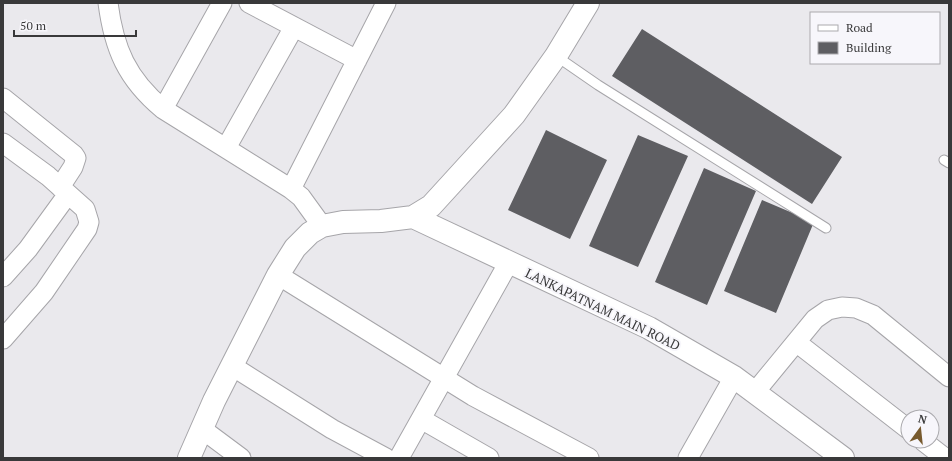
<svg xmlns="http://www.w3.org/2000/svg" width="952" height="461" viewBox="0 0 952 461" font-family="'PT Serif',serif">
<rect width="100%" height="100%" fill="#eae9ed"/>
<path fill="#5e5e62" d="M642,29L842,157L812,204L612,76Z
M546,130L607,160L570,239L508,210Z
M638,135L688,156L638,267L589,246Z
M704,168L756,191L707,305L655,282Z
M762,200L814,222L776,313L724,291Z"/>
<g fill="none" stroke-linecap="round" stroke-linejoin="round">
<g stroke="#a6a5a9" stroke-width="11">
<path id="lane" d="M556,56L598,85L826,228
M944,160L949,163"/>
</g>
<g stroke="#a6a5a9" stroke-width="21">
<path id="street" d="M108,3C114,49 127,79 163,109L291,189L301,197L322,226
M249,3L357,60
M3,98L74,155L76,158L73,167L60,187
M163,109L222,3
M3,143L48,176L85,209L89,222L87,229L44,292L3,339
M226,148L294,27
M291,189L386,3
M278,275L473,396L589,458
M3,277L28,249L68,194
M796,342L908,429
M232,366L332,429L386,458
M755,392L815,319L828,310L842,307L856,308L873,315L949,377
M421,419L489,458
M202,429L241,458
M923,441L945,458
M399,458L509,262
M688,458L734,377"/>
</g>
<g stroke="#a6a5a9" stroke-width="24">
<path id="secondary" d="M413,217L649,328L734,377L843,458
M189,458L214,401L278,275L295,248L310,233L322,226L343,222L381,221L413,217L431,206L514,115L556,56L588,3"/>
</g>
<use href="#lane" stroke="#fff" stroke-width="9"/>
<use href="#street" stroke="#fff" stroke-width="19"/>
<use href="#secondary" stroke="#fff" stroke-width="22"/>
</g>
<g text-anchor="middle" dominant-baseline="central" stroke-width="4" stroke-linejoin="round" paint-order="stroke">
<g font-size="13" fill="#39393a" stroke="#f7f6fb">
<text transform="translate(603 309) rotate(26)">LANKAPATNAM MAIN ROAD</text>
</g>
</g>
<rect width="952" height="461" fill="none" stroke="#39393a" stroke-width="8"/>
<rect x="810" y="12" width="130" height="52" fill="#f7f6fb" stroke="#abaaae"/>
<rect x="818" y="25" width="20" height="6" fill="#ffffff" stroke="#abaaae"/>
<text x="846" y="32" font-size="12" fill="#39393a">Road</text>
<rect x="818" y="42" width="20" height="12" fill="#5e5e62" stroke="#abaaae"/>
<text x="846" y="52" font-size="12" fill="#39393a">Building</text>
<g transform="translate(920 429) rotate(15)"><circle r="19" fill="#f7f6fb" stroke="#abaaae"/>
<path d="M0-3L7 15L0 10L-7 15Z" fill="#775a2e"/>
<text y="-6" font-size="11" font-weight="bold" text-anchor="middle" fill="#39393a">N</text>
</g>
<path d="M14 30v6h122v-6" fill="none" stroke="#39393a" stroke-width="2"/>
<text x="20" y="30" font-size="12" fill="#39393a" stroke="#f7f6fb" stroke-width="3" paint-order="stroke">50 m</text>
</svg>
